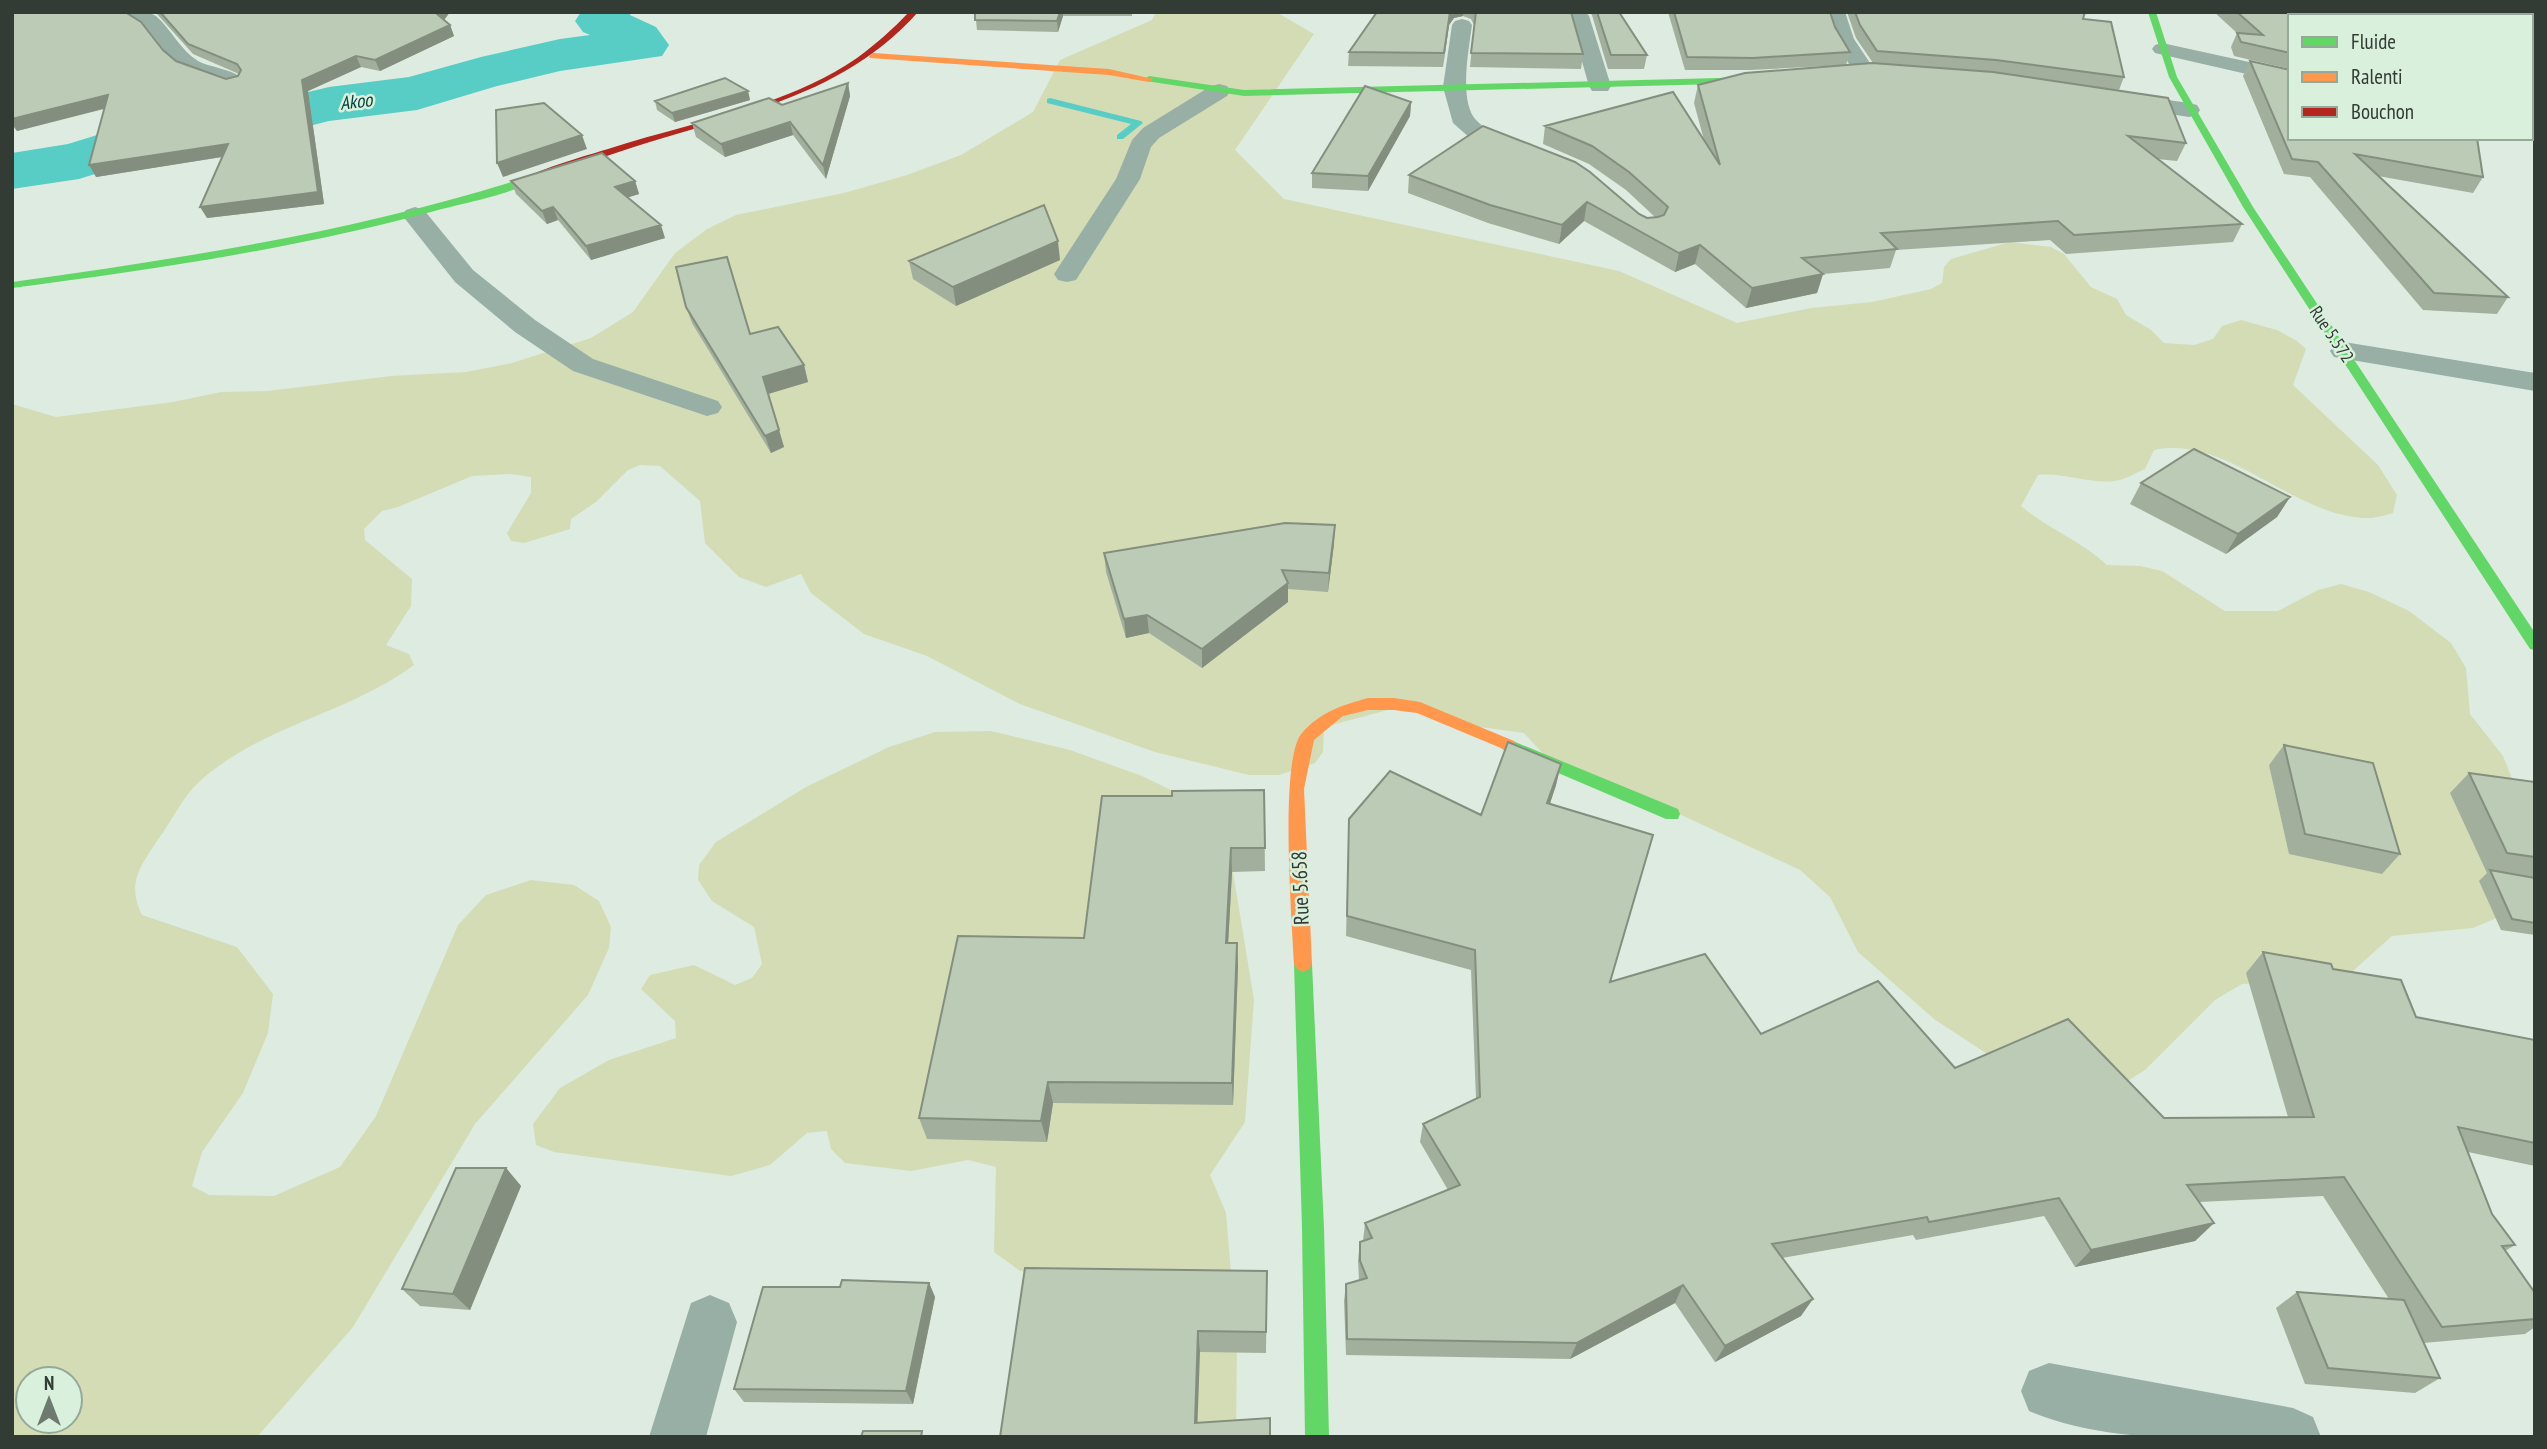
<svg xmlns="http://www.w3.org/2000/svg" width="2547" height="1449" viewBox="0 0 2547 1449" font-family="'PT Sans Narrow',sans-serif">
<rect width="100%" height="100%" fill="#deebe0"/>
<path fill="#d4dcb5" fill-rule="evenodd" d="M1156,12H1276L1314,34L1235,150L1284,199L1619,271L1737,323L1811,308L1872,302L1931,289L1942,283L1944,267L1951,259L2010,242L2051,247L2064,254L2091,287L2117,299L2126,315L2151,330L2164,343L2194,345L2213,339L2222,326L2241,320L2277,330L2297,341L2306,349L2293,385L2378,465L2397,495L2393,513C2386,515 2379,517 2372,518C2297,521 2229,434 2154,450L2145,469C2137,472 2128,478 2120,480C2093,486 2065,472 2038,475L2021,506C2048,529 2081,541 2107,565L2140,566L2162,571L2225,611H2278L2318,590L2341,584L2369,592L2409,611L2451,643L2466,668L2470,714L2503,756L2514,783L2499,917L2473,928L2392,936L2345,978L2242,984L2215,1000L2145,1070L2102,1097L2030,1082L1934,1019L1858,952L1830,897L1800,870L1651,801L1547,758L1524,733L1451,723L1399,707L1324,727L1323,752L1315,763L1279,775H1249L1155,752L1020,704L927,656L864,634L811,593L801,574L766,587L739,577L705,543L700,501L660,466L640,465L628,470L596,502L571,519L570,529L524,543L511,541L507,533L531,493V477L511,474L472,476L398,507L382,511L364,529L365,540L412,579L411,606L386,645L409,654L414,665C348,714 260,726 199,782C183,796 172,821 159,838C141,866 126,882 142,915L237,947L273,994L268,1033L243,1093L202,1152L192,1186L209,1195L274,1196L340,1167L376,1116L458,925L486,895L531,880L574,885L599,901L611,927L609,948L588,995L475,1124L353,1327L257,1437H12V404L56,417L173,402L221,392L268,391L391,376L466,372L512,363L591,338L633,312L675,253L707,229L736,215L844,193L907,175L961,155L1033,112L1060,60L1152,20ZM28,1379H70V1421H28Z
M991,731L1070,750L1142,776L1175,792L1210,827L1233,872L1254,1000L1245,1122L1210,1175L1226,1213L1237,1345L1236,1437H1030L1068,1277L1020,1271L994,1252L996,1167L968,1160L911,1171L845,1163L831,1149L827,1131L807,1133L770,1165L731,1176L554,1152L536,1145L533,1124L560,1088L609,1060L676,1038L675,1021L641,989L650,975L694,965L735,985L752,978L762,964L754,927L712,901L698,880L699,865L716,842L806,787L889,747L935,732Z"/>
<g fill="none" stroke-linecap="round" stroke-linejoin="round">
<path fill="#58cdc5" fill-rule="evenodd" d="M1050,98L1141,121L1143,123L1123,139H1117V135L1131,124L1047,103V99Z"/>
<path fill="#58cdc5" fill-rule="evenodd" d="M581,12H631L630,15L656,27L669,45L662,56L560,71L497,86L417,110L329,121L183,158L130,163L79,179L12,189V153L68,144L120,128L183,122L329,87L409,77L481,57L560,39L590,35L583,32L575,21Z"/>
<path fill="#98afa5" fill-rule="evenodd" d="M118,12H148L156,16C172,30 180,50 198,61C211,68 236,69 244,81L241,86L233,88L184,70L171,59L149,31Z
M1572,12H1586L1589,16L1611,86L1608,91H1592L1589,86L1569,16Z
M1825,12H1845L1854,39L1872,66L1914,68L1917,73L1914,78L1857,77L1834,39Z
M1462,19L1469,21L1472,25C1469,49 1458,103 1477,121C1489,134 1516,138 1532,144L1536,149L1532,154H1516L1470,138L1453,123L1443,87L1452,25L1455,21Z
M2162,43L2290,71V84L2155,53L2152,49L2155,45Z
M1219,84L1227,86L1230,91L1227,96L1159,138L1151,147L1140,179L1076,280L1067,282L1058,280L1054,274L1116,179L1132,140L1143,128L1211,86Z
M2119,93L2189,103L2197,105L2200,110L2197,115L2189,117L2111,105L2108,100L2111,95Z
M2531,118H2535V132H2531Z
M415,207L424,210L473,270L535,320L593,359L718,401L722,407L718,413L707,416L573,371L515,332L455,282L402,215L406,210Z
M2344,342L2535,373V391L2334,357L2330,351L2334,345Z
M710,1295L729,1303L737,1322L706,1437H649L691,1303Z
M2049,1363L2293,1408L2313,1417L2321,1437C2227,1437 2118,1448 2029,1411L2021,1391L2029,1371Z"/>
<path fill="#63d668" fill-rule="evenodd" d="M2148,12H2156L2177,77L2253,207L2535,633V650L2530,649L2243,207L2169,77Z
M1149,76L1244,90L1758,77L1762,80L1758,83L1244,96L1146,81L1145,79Z
M524,178L533,180C516,193 465,203 442,209C301,248 157,269 12,288V282C186,258 357,231 524,178Z
M1508,739L1678,809L1680,814L1678,819H1666L1502,749L1500,745L1502,741Z
M1303,956L1309,959L1312,964L1324,1228L1329,1437H1305L1302,1228L1294,964L1297,959Z"/>
<path fill="#ff974d" fill-rule="evenodd" d="M873,53L1109,69L1153,79L1149,82L1109,75L870,58L869,56Z
M1368,698H1394L1420,702L1514,741L1516,745L1508,751L1417,713L1394,710H1368L1343,716L1314,740L1304,789L1312,964L1309,969L1303,972L1297,969L1294,964C1292,923 1279,758 1302,733C1320,712 1343,705 1368,698Z"/>
<path fill="#b3261e" fill-rule="evenodd" d="M909,12H918C851,88 756,111 663,138C619,151 575,167 532,182L523,180C540,168 586,156 608,149C691,122 784,108 857,58C876,44 893,29 909,12Z"/>
</g>
<path fill="#a2af9c" d="M12,12L163,50L176,61L226,79L238,76L239,74L193,54L157,14L154,12H450L444,20L450,25L454,36L380,71L361,67L308,91L324,204L207,218L222,157L96,177L104,109L17,131L12,125Z
M975,12H1132V16H1063L1058,32L977,30Z
M1377,12H1571L1583,54L1581,69L1470,67L1474,25L1471,19L1463,16L1454,18L1449,25L1443,67L1348,66L1349,52Z
M1589,12H1619L1647,55L1644,69H1608L1592,15Z
M1668,12H1830L1835,27L1850,52L1846,65L1750,70H1685Z
M1847,12H2085L2083,19L2124,77L2119,90L2022,77L2186,143L2177,161L2157,159L2242,224L2233,242L2066,254L2050,240L1896,250L1890,268L1823,274L1817,293L1746,308L1695,264L1675,272L1584,221L1559,244L1488,223L1408,193L1409,175L1483,126L1639,214L1647,218L1655,217L1626,190L1589,164L1543,144L1545,126L1704,140L1694,103L1698,85L1873,63L1856,38Z
M2214,12H2459L2290,16V69L2234,56L2231,47L2237,33Z
M2250,61L2483,177L2473,193L2378,176L2508,297L2497,314L2423,310L2310,177L2284,174L2243,76Z
M2531,67H2535V119L2531,124Z
M848,83L850,96L826,179L793,135L725,157L696,137L692,123L782,105Z
M748,91L750,100L675,122L657,110L655,101Z
M1411,102L1410,116L1368,191L1312,188V173Z
M511,181H635L639,194L628,197L665,238L591,260L558,220L547,224L516,194Z
M1060,260L956,306L913,279L909,261Z
M686,307L750,334L804,365L808,382L768,394L784,447L771,453L692,323Z
M2141,483L2290,497L2277,517L2226,554L2130,504Z
M1334,544L1328,592L1288,589V602L1202,668L1149,633L1126,638L1106,572L1104,553Z
M2284,745L2400,854L2382,874L2289,854L2269,765Z
M1561,764L1556,785L1550,804L1610,982L1761,1034L1955,1068L2164,1118L2288,1117L2246,973L2263,952L2333,969L2416,1017L2535,1040V1166L2468,1152L2492,1214L2515,1245L2505,1251L2535,1293V1327L2525,1334L2423,1343L2440,1378L2415,1393L2305,1384L2276,1308L2297,1292L2389,1299L2323,1196L2199,1202L2214,1223L2195,1241L2075,1267L2044,1216L1916,1240L1913,1235L1782,1258L1801,1316L1715,1362L1675,1303L1570,1359L1346,1355L1344,1301L1346,1284L1359,1280L1358,1260L1360,1242L1363,1241L1365,1223L1448,1190L1420,1142L1423,1124L1476,1099L1471,970L1346,936L1349,819L1481,815Z
M2469,773L2535,782V935L2501,930L2479,881L2487,873L2450,793Z
M1264,790L1265,871L1232,872L1228,943H1237L1238,966L1233,1105L1053,1103L1047,1142L927,1139L919,1118L1084,938L1172,796Z
M506,1168L521,1186L470,1310L420,1306L402,1289Z
M1267,1271L1266,1353L1200,1352L1000,1437Z
M929,1283L935,1297L913,1404L744,1402L734,1389L840,1287Z"/>
<path fill="#848e7f" d="M438,12H450L441,24L437,14Z
M1060,12H1063V16L1058,32L1057,21Z
M1450,12H1463V16L1454,18L1449,25L1443,67Z
M450,25L454,36L380,71L375,60Z
M356,56L361,67L308,91L324,204L207,218L200,207L302,80Z
M848,83L850,96L826,179L823,165Z
M748,91L750,100L675,122L672,113Z
M108,95L114,106L17,131L12,123V119Z
M1411,102L1410,116L1368,191V176Z
M790,122L793,135L725,157L721,144Z
M582,135L587,149L503,177L497,163Z
M228,144L234,155L96,177L89,165Z
M635,181L639,194L620,200L615,187Z
M1587,202L1584,221L1559,244L1562,225Z
M553,207L558,220L547,224L542,211Z
M661,225L665,238L591,260L586,246Z
M1058,241L1060,260L956,306L953,287Z
M1700,245L1695,264L1675,272L1679,253Z
M1823,274L1817,293L1746,308L1752,288Z
M804,365L808,382L768,394L763,377Z
M779,430L784,447L771,453L765,436Z
M2290,497L2277,517L2226,554L2238,534Z
M1335,525L1334,544L1328,592L1329,573Z
M1288,583V602L1202,668V649Z
M1147,615L1149,633L1126,638L1124,619Z
M1561,764L1556,785L1543,824L1547,803Z
M1231,848L1232,872L1227,965L1226,943Z
M1237,943L1238,966L1233,1105L1232,1083Z
M1048,1082L1053,1103L1047,1142L1041,1121Z
M506,1168L521,1186L470,1310L453,1294Z
M2214,1223L2195,1241L2075,1267L2091,1250Z
M929,1283L935,1297L913,1404L906,1391Z
M1683,1285L1675,1303L1570,1359L1577,1343Z
M1813,1299L1801,1316L1715,1362L1725,1346Z
M1198,1331L1200,1352L1197,1437L1195,1423Z"/>
<path fill="#bccbb5" stroke="#848e7f" stroke-width="2" d="M12,12H125L141,22L163,50L176,61L226,79L238,76L241,70L237,64L188,44L160,12H438L437,14L450,25L375,60L356,56L302,80L318,192L200,207L228,144L89,165L108,95L12,119Z
M975,12H1060L1057,21L975,20Z
M1377,12H1450L1444,53L1349,52Z
M1476,12H1571L1583,54L1471,53Z
M1597,12H1619L1647,55H1611Z
M1674,12H1830L1835,27L1850,52L1753,58L1687,57Z
M1855,12H2085L2083,19L2111,22L2124,77L1996,60L1877,51L1860,25Z
M2237,12H2459V16H2290V53L2241,42L2237,33L2263,35Z
M2250,61L2290,70V138H2477L2483,177L2355,154L2508,297L2434,293L2318,162L2292,159Z
M1872,63L1993,72L2168,98L2186,143L2128,136L2242,224L2074,235L2058,221L1881,233L1897,249L1802,258L1823,274L1752,288L1700,245L1679,253L1587,202L1562,225L1490,205L1409,175L1483,126L1575,162L1590,172L1639,214L1647,218L1658,217L1664,215L1668,207L1629,172L1592,146L1545,126L1673,92L1720,165L1698,85L1745,73Z
M2531,67H2535V109L2531,104Z
M725,78L748,91L672,113L655,101Z
M848,83L823,165L790,122L721,144L692,123L769,98L782,105Z
M1365,86L1411,102L1368,176L1312,173Z
M544,103L582,135L497,163L496,110Z
M602,153L635,181L615,187L661,225L586,246L553,207L542,211L511,181Z
M1044,205L1058,241L953,287L909,261Z
M727,257L750,334L778,327L804,365L763,377L779,430L765,436L686,307L676,267Z
M2194,449L2290,497L2238,534L2141,483Z
M1285,523L1335,525L1329,573L1282,570L1288,583L1202,649L1147,615L1124,619L1104,553Z
M1508,742L1561,764L1547,803L1653,835L1610,982L1705,954L1761,1034L1878,981L1955,1068L2068,1019L2164,1118L2314,1117L2263,952L2331,964L2333,969L2401,980L2416,1017L2535,1040V1143L2458,1127L2492,1214L2515,1245L2502,1246L2535,1293V1319L2442,1327L2344,1177L2187,1185L2214,1223L2091,1250L2059,1198L1929,1222L1927,1217L1772,1244L1813,1299L1725,1346L1683,1285L1577,1343L1347,1339L1346,1284L1367,1278L1360,1261V1242L1372,1238L1365,1223L1460,1185L1423,1124L1480,1097L1475,950L1347,916L1349,819L1390,771L1481,815Z
M2284,745L2373,763L2400,854L2305,834Z
M2469,773L2535,782V857L2507,853Z
M1264,790L1265,848H1231L1226,943H1237L1232,1083L1048,1082L1041,1121L919,1118L958,936L1084,938L1102,796H1172V791Z
M2490,870L2535,878V923L2512,919Z
M456,1168H506L453,1294L402,1289Z
M1025,1268L1267,1271L1266,1332L1198,1331L1195,1423L1270,1418V1437H1000Z
M842,1280L929,1283L906,1391L734,1389L763,1287H840Z
M2297,1292L2404,1300L2440,1378L2328,1368Z
M863,1431H922L921,1437H861Z"/>
<g text-anchor="middle" dominant-baseline="central" stroke-width="5" stroke-linejoin="round" paint-order="stroke">
<g font-size="18" fill="#323b34" stroke="#d9f0dd">
<text transform="translate(2332 334) rotate(56)">Rue 5.572</text>
</g>
<g font-size="19" font-style="italic" fill="#004240" stroke="#d9f0dd">
<text transform="translate(356 101) rotate(-7)">Akoo</text>
</g>
<g font-size="21" fill="#323b34" stroke="#d9f0dd">
<text transform="translate(1300 888) rotate(-92)">Rue 5.658</text>
</g>
</g>
<rect width="2547" height="1449" fill="none" stroke="#323b34" stroke-width="28"/>
<rect x="2288" y="14" width="245" height="126" fill="#d9f0dd" stroke="#96a899" stroke-width="2"/>
<rect x="2302" y="37" width="35" height="10" fill="#63d668" stroke="#96a899" stroke-width="2"/>
<text x="2351" y="49" font-size="21" fill="#323b34">Fluide</text>
<rect x="2302" y="72" width="35" height="10" fill="#ff974d" stroke="#96a899" stroke-width="2"/>
<text x="2351" y="84" font-size="21" fill="#323b34">Ralenti</text>
<rect x="2302" y="107" width="35" height="10" fill="#b3261e" stroke="#96a899" stroke-width="2"/>
<text x="2351" y="119" font-size="21" fill="#323b34">Bouchon</text>
<g transform="translate(49 1400)"><circle r="33" fill="#d9f0dd" stroke="#96a899" stroke-width="2"/>
<path d="M0-5L12 26L0 18L-12 26Z" fill="#6e7970"/>
<text y="-10" font-size="19" font-weight="bold" text-anchor="middle" fill="#323b34">N</text>
</g>
</svg>
